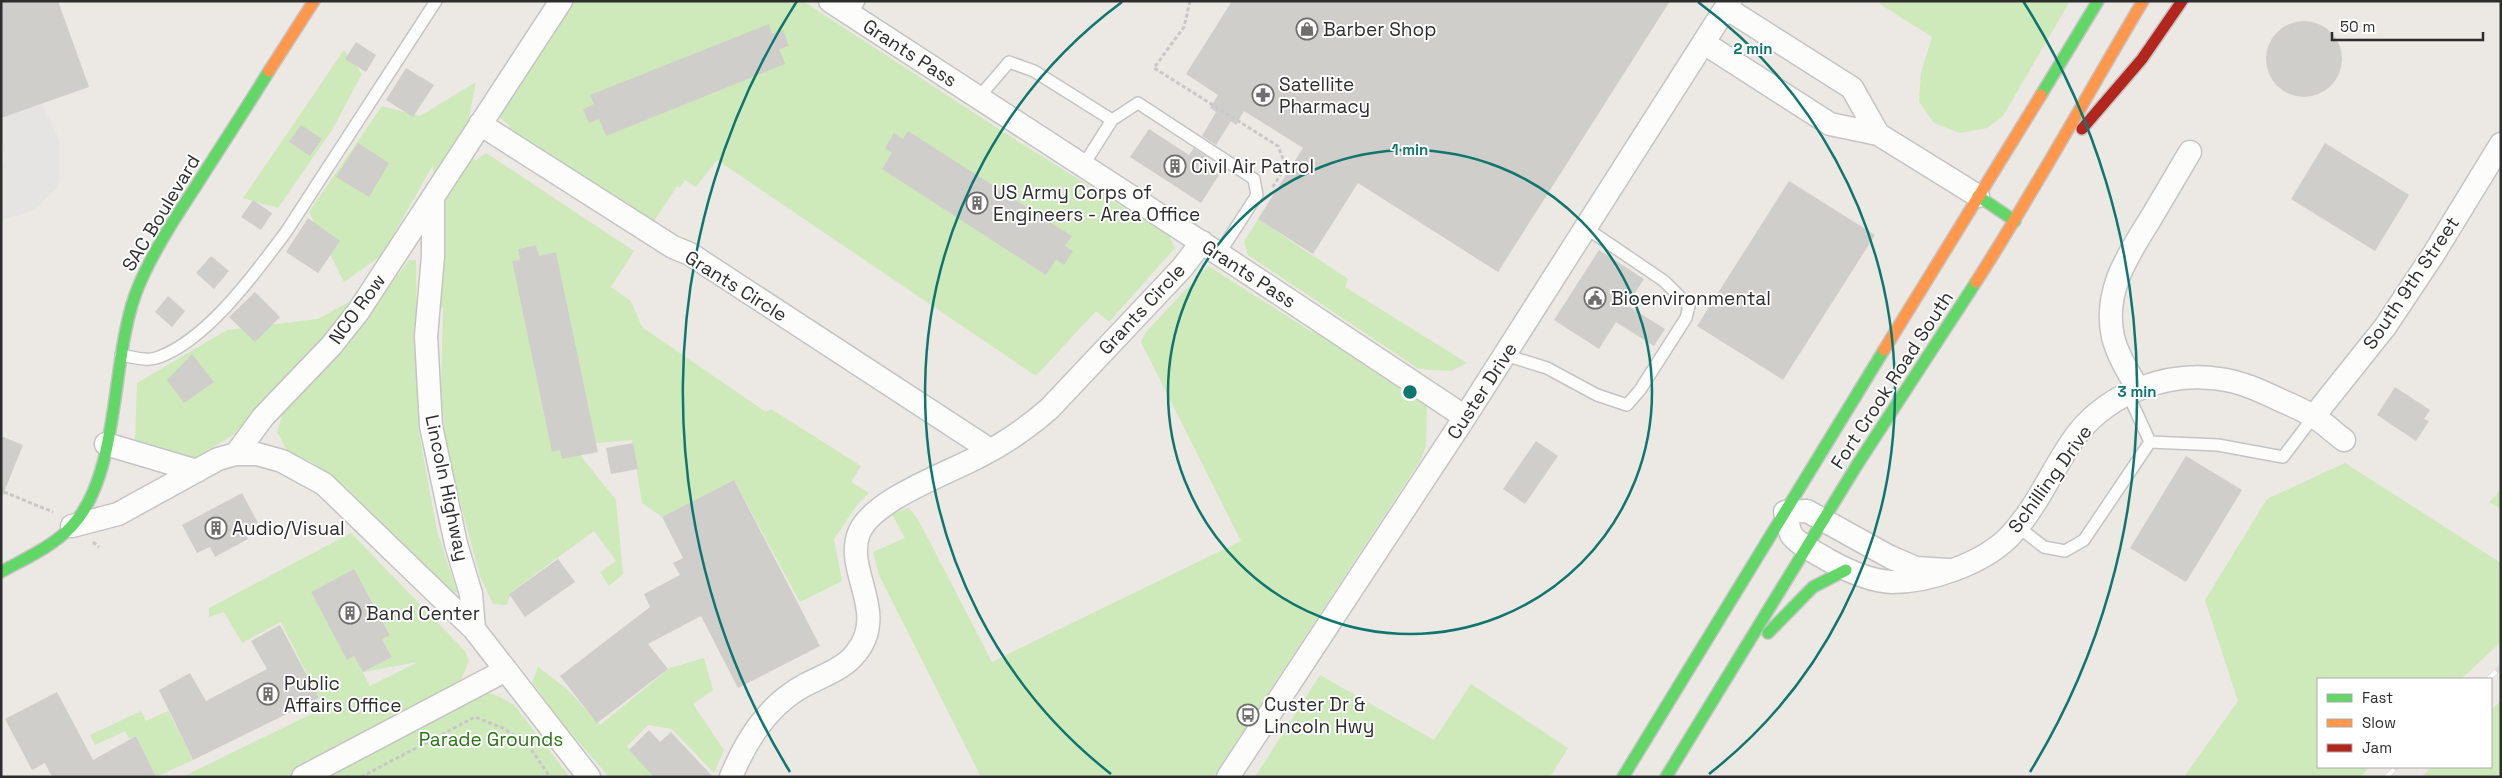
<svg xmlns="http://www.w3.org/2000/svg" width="2502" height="778" viewBox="0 0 2502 778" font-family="'Space Grotesk',sans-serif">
<rect width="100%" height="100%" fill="#ece8e3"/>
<path fill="#cee9ba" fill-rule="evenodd" d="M548,1H803L1005,133L1169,236L1175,248L1109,322L1096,311L1036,376L717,160L696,187L685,180L680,188L677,186L651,226L508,132L510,126L499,117L534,53Z
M1881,1H2070L2003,116L1987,128L1960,133L1934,123L1919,102L1921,73L1932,37L1880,4Z
M344,50L362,74L332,130L278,208L243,198Z
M476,82L464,142L475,161L486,153L634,251L611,287L631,301L642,327L766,412L771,409L861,466L851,482L869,493L857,505L834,539L842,581L800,602L734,480L662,517L642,503L632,440L596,443L556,252L539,256L536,245L518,249L520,260L512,261L552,451L560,450L562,459L580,455L616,500L623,574L609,586L600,572L616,561L594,531L511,592L507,605L493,604L480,576L447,454L441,393L443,307L437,311L433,165L382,255L344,282L309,212L382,106L420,116Z
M1258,219L1348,279L1345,287L1467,363L1451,371L1419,369L1248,255L1244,242Z
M409,260H416L418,427L437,531L457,592L449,595L345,486L312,462L288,452L277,432L282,415L298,396L188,462L135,443L137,383L227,330L318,319L398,275Z
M1208,266L1312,332V330L1427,407L1426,446L1420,461L1213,777H981L879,575L873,552L905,538L892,514L909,508L919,521L992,662L1241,541L1141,342L1146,332Z
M2345,463L2501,563V642L2461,679H2318V767H2370L2360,777H2184L2238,701L2205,600L2267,499Z
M2501,490V509L2489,502Z
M351,533L465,651L469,661L461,680L500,697L514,705L570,777H182L324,708L281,622L242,643L224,612L209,617V608ZM354,569L390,634L382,639L392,657L363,672L354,656L347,659L311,592ZM418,662L370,686L363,673V672Z
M704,658L713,690L693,704L724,750L714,773L672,729L648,725L627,746L656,777H609L562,723L532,682L538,667L567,689L600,725L670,668Z
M1320,675L1434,740L1471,684L1568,748L1550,777H1255Z
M2501,701V777H2421L2432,767H2491V710Z
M141,711L146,721L168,711L193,760L156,777L136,736L129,739L125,731L95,745L90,735Z"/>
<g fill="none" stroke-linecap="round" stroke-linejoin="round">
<path stroke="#e5e4e2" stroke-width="55" d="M1,192L19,186L32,174V147L16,113"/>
</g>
<path fill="#d0ceca" d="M1,1H58L89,87L1,118Z
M1232,1H1670L1498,272L1358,183L1313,254L1258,219L1303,148L1244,111L1236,125L1231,121L1216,145L1202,136L1216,112L1210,108L1218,95L1186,74Z
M2266 59a38 38 0 1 1 76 0a38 38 0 1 1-76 0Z
M769,24L772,34L783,30L789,46L779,49L785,64L606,136L599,119L589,123L583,109L594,104L590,95Z
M356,42L376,55L366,72L345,59Z
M406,68L434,85L413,117L386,100Z
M301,125L322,139L310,156L289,142Z
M1149,129L1189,155L1194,148L1208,158L1204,165L1219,175L1201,203L1130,157Z
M908,131L1072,236L1065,246L1073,251L1064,265L1056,259L1046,275L882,169L892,153L885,148L894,133L903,139Z
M358,143L389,163L369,197L336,177Z
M2325,143L2409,195L2375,251L2291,199Z
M1789,181L1875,235L1783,380L1697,326Z
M253,200L272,213L261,230L241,217Z
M308,218L340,241L318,273L286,252Z
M536,245L539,256L556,252L598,452L562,459L560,450L552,452L512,261L520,260L518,249Z
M1599,250L1644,279L1627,305L1665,329L1654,346L1616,322L1599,349L1554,320Z
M211,256L229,271L214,289L196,273Z
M255,292L280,317L255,342L229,317Z
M168,296L185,311L172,327L155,312Z
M192,354L214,382L184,403L167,380Z
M2395,387L2430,410L2424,419L2429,421L2416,441L2377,415Z
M1,436L23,445L2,497H1Z
M1536,441L1558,456L1525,504L1503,489Z
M633,443L638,469L611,474L606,448Z
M2186,456L2242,490L2186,582L2130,548Z
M734,480L820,646L738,688L701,616L648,644L668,669L597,723L560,676L650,607L644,594L680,575L673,563L683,558L662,517Z
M242,493L258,523L243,531L248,539L215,557L210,547L197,553L182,525Z
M558,559L575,582L525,617L509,594Z
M354,569L390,635L382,639L392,657L363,672L354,656L347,660L311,592Z
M280,625L319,698L193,760L159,690L190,673L206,701L267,669L251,641Z
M57,692L93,760L136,736L156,777H52L45,763L32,770L5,719Z
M649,730L660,742L671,732L713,777H654L629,750Z"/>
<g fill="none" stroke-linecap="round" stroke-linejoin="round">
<g stroke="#c5c4c4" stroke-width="14">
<path id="lane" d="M851,15L859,1
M979,97L1009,62L1034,71L1112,120L1083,166
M1112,120L1138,103L1254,179L1257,195L1219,254
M121,355C133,357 148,362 159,357C208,339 256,272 286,232L436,1
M1505,355L1547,368L1597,395L1627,405L1640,390L1686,318L1689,306L1664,281L1586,228
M2150,442L2218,445L2283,457L2314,416
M2017,526L2044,547L2065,551L2084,540L2150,442L2128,394"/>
</g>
<g stroke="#c5c4c4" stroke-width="25">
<path id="street" d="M830,1L1233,263L1465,417
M1726,8L1852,88L1878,134
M1704,43L1830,124L1878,134L1978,196
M480,124L673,247L690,254L990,450
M433,197V256L426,336L431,426L456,544L471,594L474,629
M2138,389C2128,372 2118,356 2113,337C2103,291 2128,255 2151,218C2164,196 2177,174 2190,152
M2314,416L2385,327L2433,255L2501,144
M106,444L197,471
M236,454L263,417L331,346L358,312L561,1
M72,526L118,514L218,459L236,454H257L282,461L324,484L474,629L589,777
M1948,570L1916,568L1890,557L1807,511L1785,512C1787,519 1788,527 1791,534C1798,545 1817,553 1828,560C1846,570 1870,581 1892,582C1929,582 1982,564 2009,537C2038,507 2053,466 2078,433C2111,392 2168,371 2220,379C2242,382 2261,391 2280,400C2291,405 2304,410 2314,417C2325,423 2334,433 2344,440
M303,777L506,670
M731,777C746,740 769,704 805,685C822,676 844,669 856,653C889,612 844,571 859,533C872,500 946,474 978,457C1004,444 1027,428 1049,409L1182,268L1202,242
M1228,777L1465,417L1730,1"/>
</g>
<g stroke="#c5c4c4" stroke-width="14">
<path id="fast" d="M2041,95L2098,1
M1978,196L2015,221
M1,572C24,559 52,547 71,527C123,472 109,355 139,285C154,250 175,218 196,186C220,148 245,110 269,71
M1768,633L1813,587L1846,570
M1623,777L1884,350
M1666,777L1857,465L1976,282"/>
</g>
<g stroke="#c5c4c4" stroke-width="14">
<path id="slow" d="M269,71L314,1
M1976,282C2035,190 2087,95 2143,1
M1884,350L2041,95"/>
</g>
<g stroke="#c5c4c4" stroke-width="14">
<path id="jam" d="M2082,129L2142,59L2182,1"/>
</g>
<path stroke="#c8c8c8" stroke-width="3" stroke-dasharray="4 2.5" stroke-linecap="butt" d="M1190,1L1184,27L1154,68L1278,146L1286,166L1272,188
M4,492L53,512
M93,542L99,547
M361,777L475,717L503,728L528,745L550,777"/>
<use href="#lane" stroke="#fcfcfb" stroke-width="11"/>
<use href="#street" stroke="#fcfcfb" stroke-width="22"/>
<use href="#fast" stroke="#63d668" stroke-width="11"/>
<use href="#slow" stroke="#ff974d" stroke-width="11"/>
<use href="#jam" stroke="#b3261e" stroke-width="11"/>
<g stroke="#dedfe0" stroke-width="5.5">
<path id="rail" d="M2488,679L2501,667
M2386,777L2397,767"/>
</g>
<use href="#rail" stroke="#fff" stroke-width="4" stroke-dasharray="11" stroke-linecap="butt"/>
</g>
<g fill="none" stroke="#0f766e" stroke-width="2.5">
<circle cx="1410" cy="392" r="242"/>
<path d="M1111 774A485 485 0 0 1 1122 2M1698 2A485 485 0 0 1 1709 774"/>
<path d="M790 772A727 727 0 0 1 797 1M2023 1A727 727 0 0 1 2030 772"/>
</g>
<defs>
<g id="shop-ring" transform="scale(1.125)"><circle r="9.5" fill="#fff" stroke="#706e6d" stroke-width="1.5"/><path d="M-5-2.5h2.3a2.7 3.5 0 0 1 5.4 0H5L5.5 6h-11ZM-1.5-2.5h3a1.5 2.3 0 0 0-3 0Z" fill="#706e6d"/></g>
<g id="pharmacy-ring" transform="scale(1.125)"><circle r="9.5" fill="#fff" stroke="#706e6d" stroke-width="1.5"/><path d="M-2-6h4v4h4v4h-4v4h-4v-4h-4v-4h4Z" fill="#706e6d"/></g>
<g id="building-ring" transform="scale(1.125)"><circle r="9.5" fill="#fff" stroke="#706e6d" stroke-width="1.5"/><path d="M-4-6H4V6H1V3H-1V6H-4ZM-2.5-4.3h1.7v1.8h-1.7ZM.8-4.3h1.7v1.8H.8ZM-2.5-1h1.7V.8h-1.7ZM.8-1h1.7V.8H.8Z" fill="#706e6d"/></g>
<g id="civic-ring" transform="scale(1.125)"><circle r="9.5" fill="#fff" stroke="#706e6d" stroke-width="1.5"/><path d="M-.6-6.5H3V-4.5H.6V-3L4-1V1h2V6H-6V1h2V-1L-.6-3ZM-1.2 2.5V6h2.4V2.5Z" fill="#706e6d"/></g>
<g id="bus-ring" transform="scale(1.125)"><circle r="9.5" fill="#fff" stroke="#706e6d" stroke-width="1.5"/><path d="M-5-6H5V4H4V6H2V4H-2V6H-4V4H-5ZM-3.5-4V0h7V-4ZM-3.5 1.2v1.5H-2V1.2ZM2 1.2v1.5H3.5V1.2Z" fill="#706e6d"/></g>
</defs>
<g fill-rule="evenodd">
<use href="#shop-ring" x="1307" y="29"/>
<use href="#pharmacy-ring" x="1263" y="95"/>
<use href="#building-ring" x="1175" y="166"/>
<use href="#building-ring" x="977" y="203"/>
<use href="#civic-ring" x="1595" y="298"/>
<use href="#building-ring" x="216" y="528"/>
<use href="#building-ring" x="350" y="613"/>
<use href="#building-ring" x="268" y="694"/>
<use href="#bus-ring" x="1248" y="715"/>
</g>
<g text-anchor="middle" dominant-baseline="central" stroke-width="4" stroke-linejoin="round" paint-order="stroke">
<g font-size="19" fill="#2d2d2d" stroke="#fff" text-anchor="start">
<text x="1323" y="29">Barber Shop</text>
<text x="1279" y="84">Satellite<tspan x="1279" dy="22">Pharmacy</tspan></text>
<text x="1191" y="166">Civil Air Patrol</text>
<text x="993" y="192">US Army Corps of<tspan x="993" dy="22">Engineers - Area Office</tspan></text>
<text x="1611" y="298">Bioenvironmental</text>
<text x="232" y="528">Audio/Visual</text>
<text x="366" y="613">Band Center</text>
<text x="284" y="683">Public<tspan x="284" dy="22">Affairs Office</tspan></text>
<text x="1264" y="704">Custer Dr &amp;<tspan x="1264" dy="22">Lincoln Hwy</tspan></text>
</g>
<g font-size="19" fill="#2d2d2d" stroke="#fff">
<text transform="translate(910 53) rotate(33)">Grants Pass</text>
<text transform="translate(161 213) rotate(-59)">SAC Boulevard</text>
<text transform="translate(1249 274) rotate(33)">Grants Pass</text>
<text transform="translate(2411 283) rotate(-56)">South 9th Street</text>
<text transform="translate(736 286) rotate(32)">Grants Circle</text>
<text transform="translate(357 309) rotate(-54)">NCO Row</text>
<text transform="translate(1142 309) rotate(-47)">Grants Circle</text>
<text transform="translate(1892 380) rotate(-57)">Fort Crook Road South</text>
<text transform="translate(1482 391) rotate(-57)">Custer Drive</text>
<text transform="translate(2050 479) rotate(-54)">Schilling Drive</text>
<text transform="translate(447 488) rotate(78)">Lincoln Highway</text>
</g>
<g font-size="19" fill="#297314" stroke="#fff">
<text x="491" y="739">Parade Grounds</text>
</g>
</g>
<circle cx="1410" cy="392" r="8" fill="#0f766e" stroke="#fff" stroke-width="2.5"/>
<g font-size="15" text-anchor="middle" font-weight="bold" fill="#0f766e" stroke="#fff" stroke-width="4" stroke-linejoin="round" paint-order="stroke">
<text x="1753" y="54">2 min</text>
<text x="1410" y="155">1 min</text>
<text x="2137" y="397">3 min</text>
</g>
<rect width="2502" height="778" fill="none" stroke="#2d2d2d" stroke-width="5"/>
<rect x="2317" y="678" width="175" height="90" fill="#ffffff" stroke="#ababab"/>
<rect x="2327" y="694" width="25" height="8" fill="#63d668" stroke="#ababab"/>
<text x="2362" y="703" font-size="15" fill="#2d2d2d">Fast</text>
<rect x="2327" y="719" width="25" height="8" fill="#ff974d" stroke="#ababab"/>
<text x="2362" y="728" font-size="15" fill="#2d2d2d">Slow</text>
<rect x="2327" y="744" width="25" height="8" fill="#b3261e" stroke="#ababab"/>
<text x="2362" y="753" font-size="15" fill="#2d2d2d">Jam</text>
<path d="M2332 32v8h151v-8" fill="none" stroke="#2d2d2d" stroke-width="2.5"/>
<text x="2340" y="32" font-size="15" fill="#2d2d2d" stroke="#ffffff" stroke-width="4" paint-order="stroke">50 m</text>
</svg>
